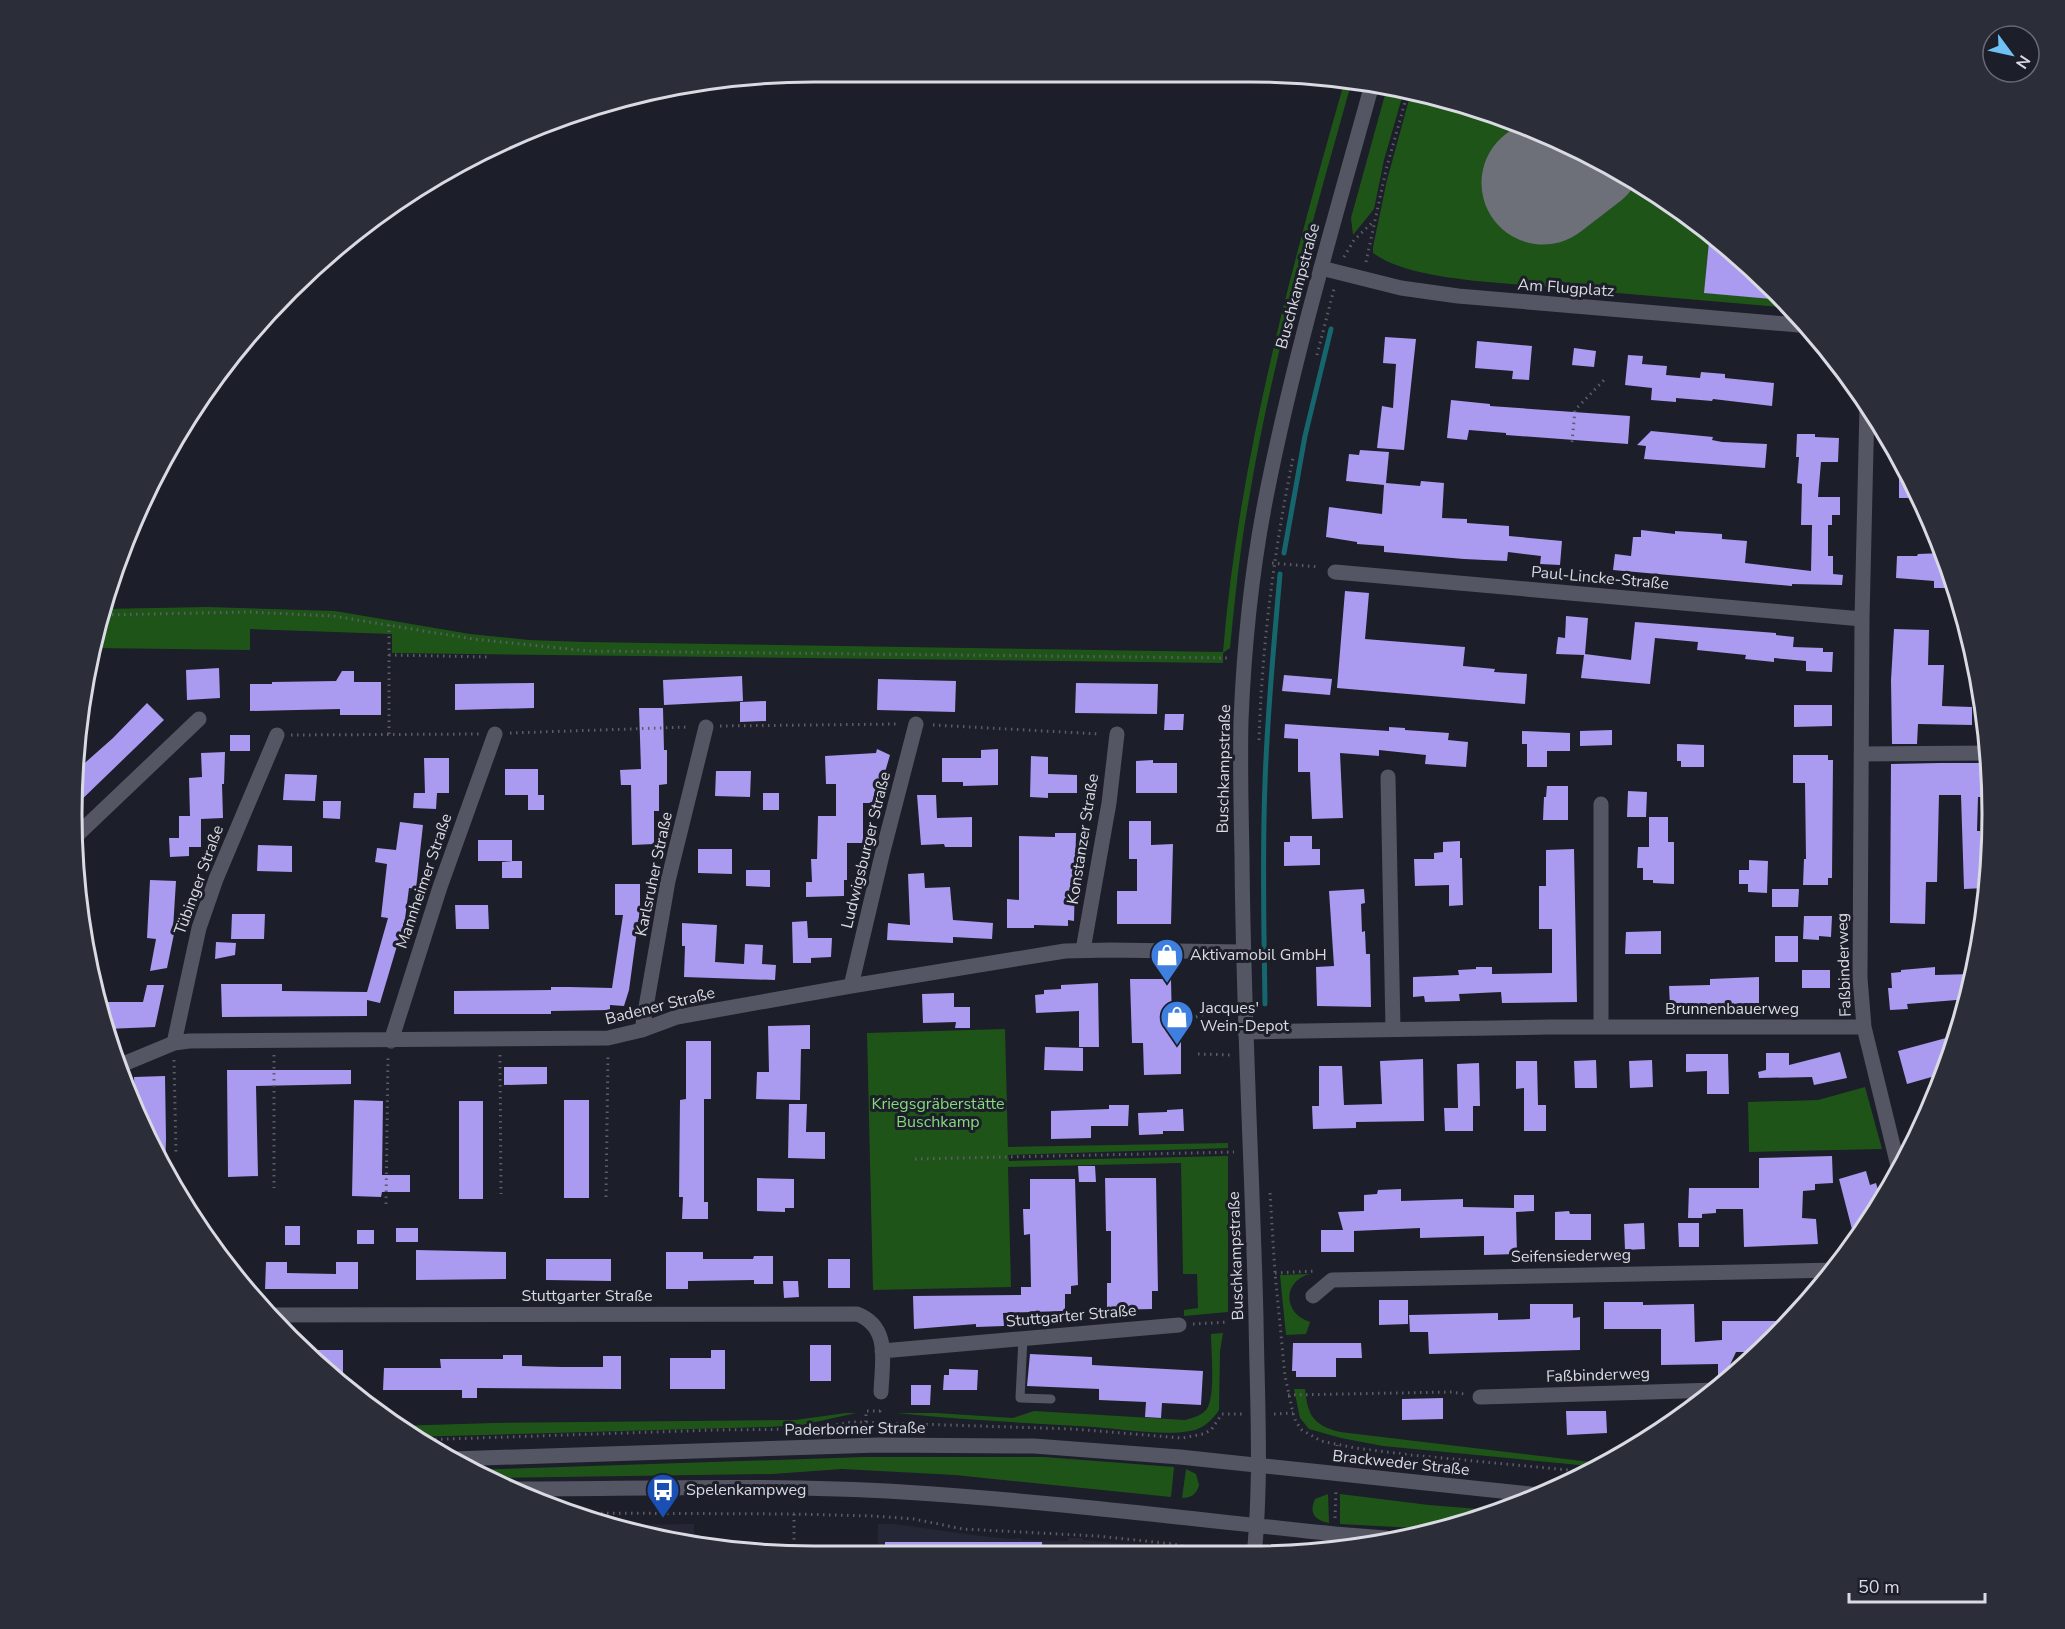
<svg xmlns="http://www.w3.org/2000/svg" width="2065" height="1629" viewBox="0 0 2065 1629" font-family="'Nunito Sans',sans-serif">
<rect width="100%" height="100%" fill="#1c1e29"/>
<path fill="#252737" d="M694,1524V1545L670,1543L610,1525Z
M878,1524H894L981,1536L1011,1539L1021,1538L1022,1540L1068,1541V1538H1082L1083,1540L1160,1547L1161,1550L1172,1552L1174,1549L1199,1556L878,1557Z"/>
<path fill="#1f5419" d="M1344,83L1351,84C1313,221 1272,359 1249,499C1240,548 1235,598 1230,648L1223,653V663L392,653V634L250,629V650L94,648L97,623L103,609L207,607L335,611L470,634L529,640L584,642L1223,652C1239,459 1291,269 1344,83Z
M1386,91L1403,94L1384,160L1374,209L1353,235L1351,218Z
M1410,96L1489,112L1621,171L1703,226L1791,308L1476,281C1444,277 1399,272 1373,253V247L1387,180Z
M1005,1029L1008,1147L1228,1143V1148L1008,1155L1009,1161L1228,1156V1312L1184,1316V1310L1198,1308L1197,1274H1183L1181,1163L1008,1167L1011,1287L873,1290L867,1033Z
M1865,1087L1882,1149L1749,1152L1748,1102L1818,1100Z
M1310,1274C1282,1281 1283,1314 1310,1322L1306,1334L1286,1335L1280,1275Z
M1223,1333L1220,1351L1219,1410C1214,1418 1205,1427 1195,1430C1165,1437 1125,1429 1094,1427C1028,1423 963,1420 897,1413H936L1013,1418L1034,1411L1185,1420C1192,1418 1201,1416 1206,1410C1216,1398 1211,1351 1211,1334Z
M1294,1389H1305C1308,1416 1313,1425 1340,1432L1607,1464L1600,1467L1383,1446L1341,1438L1309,1429L1300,1418Z
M846,1413H856L802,1425L768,1427L411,1437L395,1426L494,1423L795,1420Z
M864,1457H1044L1174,1467L1171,1497L955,1475L842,1469L772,1474L487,1478L474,1470Z
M1186,1469L1196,1474L1199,1485C1197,1494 1191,1498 1182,1498Z
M1328,1494L1329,1523C1314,1520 1309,1513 1315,1499Z
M1340,1494L1429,1505L1503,1511L1489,1518L1434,1529L1340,1524Z"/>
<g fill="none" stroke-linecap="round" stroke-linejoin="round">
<path stroke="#16676d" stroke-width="5" d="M1284,553L1305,436L1331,329
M1265,1004C1264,931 1262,857 1265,784C1267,714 1274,644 1280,574"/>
<path stroke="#6e7079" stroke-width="123" d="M1543,183L1582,153"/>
</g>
<path fill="#aa9af0" d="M1710,232L1756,275L1782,300L1704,293Z
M1385,337L1416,339L1404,450L1377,448L1382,406L1393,408L1396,364L1383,363Z
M1477,341L1532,346L1529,380L1512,379L1513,371L1475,368Z
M1574,348L1596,351L1594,367L1572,365Z
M1628,355L1643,356L1642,364L1667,366L1666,375L1700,378L1701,372L1725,374V378L1774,383L1772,406L1713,399L1712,401L1676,398V402L1651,400L1652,388L1625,385Z
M1451,400L1490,404V406L1630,416L1628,444L1506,435V433L1469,430L1467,440L1447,438Z
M1651,431L1713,437L1712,440L1722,442L1767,444L1765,468L1644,459L1646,446L1637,445Z
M1797,434H1815V437L1839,438L1838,462H1821L1818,497H1840V515H1832V525H1828V556H1833V574L1843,575L1842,585L1792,584V586L1613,570L1615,554L1631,556L1633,537H1641V530L1675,534V531L1722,534V539L1747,541L1745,563L1811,571L1812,525H1801L1802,484L1797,483L1799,457H1796Z
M1360,450L1389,452L1386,483L1420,486L1421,481L1444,483L1442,518L1467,519V523L1509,526V536L1562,541L1560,565L1540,564L1541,556L1508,552L1507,561L1464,559L1384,552V546L1357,544V542L1326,537L1329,507L1382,514L1384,485L1346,481L1349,454L1359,455Z
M1899,456L1913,487L1918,498H1899Z
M1943,553L1953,576L1956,588H1934V581L1896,578L1897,556H1917L1918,554Z
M1345,591L1369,593L1365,639L1465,647L1463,666L1495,669L1494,672L1527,674L1525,704L1337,688Z
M1566,616L1588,618L1585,654L1631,660L1635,622L1776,633V635L1794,637L1793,647L1823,648V652H1833L1832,672L1806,671V661L1774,658V662L1745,659L1746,655L1697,650L1698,642L1655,638L1650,684L1581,678L1584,655L1556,654L1558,637L1565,638Z
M1894,629L1929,630L1928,665H1944L1942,706L1972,707V725L1918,724L1917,744H1892L1891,680Z
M219,668L220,698L187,700L186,670Z
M342,671H354V682H381V715H340V709L250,711V684H272V682L336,681Z
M1284,675L1332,679L1330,695L1282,691Z
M742,676L743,701L664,705L663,680Z
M878,679L956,681L955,712L877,710Z
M534,683V708L455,710V684Z
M1076,683L1158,684L1157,714L1075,713Z
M766,701V721L740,722V702Z
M147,703L164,720L73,808L78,769L113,738Z
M1794,705H1832V726L1794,727Z
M639,708H663L664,750H667V784L659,785V811H654V844L632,845L631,785H621L620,770L641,769Z
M1165,714H1184L1183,730H1164Z
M1285,724L1389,731V727L1405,728V730L1449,733L1448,740L1468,742L1466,767L1425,764L1426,755L1379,750V756L1340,753L1343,818L1312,819L1310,772H1298V739L1284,738Z
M1612,730V745L1580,746V731Z
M1522,731L1570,733V751H1547V767H1527V744H1522Z
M230,735H250V751H230Z
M1677,744L1704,745V767H1681V761H1677Z
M877,749L890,755L883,779H876V803H863V843H847V880H844V896L806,897V882H812L811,859H817L818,816H836V784H826L825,756L876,753Z
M998,749V785L963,786V782H942V758H981V750Z
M225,752L224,784H222L223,818L201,819V847H189V856L170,857L169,838H179V816H190L189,778L202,777L201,753Z
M1793,755H1828V760H1833L1832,878H1828V885H1803L1804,859H1806L1805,783H1793Z
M1031,756L1048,757V774L1077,775V793H1048V798L1030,797Z
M424,758H449V793H437L436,809L413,808L414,793H425Z
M1153,760V763H1177V793H1136V761Z
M1940,763H1988L1989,797H1978L1977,831H1980L1981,857H1991L1989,879H1984L1985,888L1964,889L1961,795H1939L1937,882H1926L1925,924L1890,923L1891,764Z
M505,769H538V795H505Z
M716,771H751L750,797L715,796Z
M285,774L317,775L315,801L283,800Z
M1547,786H1568V820H1543L1544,797H1546Z
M1628,791L1647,792L1646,817H1627Z
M763,793H779V810H763Z
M528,795H544V810H528Z
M917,795H936L937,818L972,817V847H945L944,844L921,845Z
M323,801H341L340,819L323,818Z
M1649,817H1668V842H1674V884L1653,883V880H1643V868H1637L1638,847H1649Z
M1129,821H1151V845L1173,844L1171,924H1117V891H1137V859H1129Z
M400,822L423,825L416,889L409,888L405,919L380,1003L367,1000V1016L222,1017L221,984H282V991L367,992L388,918L381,917L387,864L375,862L377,848L396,850Z
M1055,833H1076L1074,921L1068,920V926L1034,925V928H1007V899L1019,900V836L1055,837Z
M1290,836H1312V849H1320V865L1284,866V842H1290Z
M478,840H512V861H522V878H502V862L512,861H478Z
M1460,841V858H1462L1463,905L1449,906V885L1415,886L1414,859H1434V853L1443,852V842Z
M258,845L292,846V872L257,871Z
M698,849H732V874L698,873Z
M1574,849L1577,1002L1502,1003L1501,992L1459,994L1460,1001L1425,1002L1424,996L1413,997V977L1459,975L1458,970L1476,969V967H1492V974L1552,973V929H1539V886H1546V850Z
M1749,860L1768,861L1767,893L1748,892V884H1739V870H1749Z
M746,870H770V887L746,886Z
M924,873L925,888L950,887L953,920L993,923L992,939L953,937V943L887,940L888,923L910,925L908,874Z
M150,880L176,881L173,929H175L167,968L150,971L156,939L147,938Z
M615,884H640V909L629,990L624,1006L610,1005V1010L551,1011V1014H454V991L551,990V987H570L612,988L623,915H615Z
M1364,889L1365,903L1361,904L1362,932L1365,931L1366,954H1370L1371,1007L1317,1006L1316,967L1334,966L1329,891Z
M1772,889H1799L1798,907H1772Z
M455,905H488L489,929H456Z
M232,914H265L264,939H231Z
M1804,916H1832L1831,937L1819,936V940L1803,939Z
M807,921L808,938H832L831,957L811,958V963H793L792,922Z
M682,923L717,925L715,962L744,964L745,944L763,945L762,964L776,965L775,980L684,977L685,946H682Z
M1661,931V954H1625L1626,932Z
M1775,936H1798V962H1775Z
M216,942L236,943L235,955L215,959Z
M1935,967V975L1973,974L1969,999L1907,1004L1908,1009L1890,1010L1888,988H1892L1891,973L1901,972V970Z
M1802,970H1830V988H1802Z
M1759,977V1003L1670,1006L1669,986L1710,985V979Z
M1130,979H1171L1172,1025L1185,1034L1181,1039V1074L1144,1075L1143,1043H1132Z
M1098,983L1099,1047H1079V1011L1036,1013L1035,995L1044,994V990L1061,989V985Z
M147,985H164L155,1027L106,1029L97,1002H143Z
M954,993V1007H970V1028H955L956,1022L923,1023L922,994Z
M810,1025V1049H801L800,1100L756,1099L757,1072H769L768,1026Z
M1946,1038L1950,1053L1942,1074L1907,1084L1898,1051Z
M686,1041H711V1099H704V1202H708V1219H682L683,1197H679L680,1100L686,1099Z
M1045,1047L1083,1048V1071L1044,1070Z
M1840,1052L1847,1078L1814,1085L1812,1077L1759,1078L1758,1072L1766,1070V1053H1789V1065Z
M1686,1054H1728L1729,1094H1707V1071L1686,1072Z
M1423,1059L1424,1121L1356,1122V1128L1313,1129L1312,1106H1319V1066H1342L1344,1105L1382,1104L1380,1061Z
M1596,1060L1597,1088H1575L1574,1061Z
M1652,1060L1653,1087L1630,1088L1629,1061Z
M1516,1061H1537L1538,1105H1546V1131H1524V1088L1516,1089Z
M1479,1063L1480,1106H1473V1131H1445L1444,1108H1458L1457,1064Z
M504,1067H547V1084L504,1085Z
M227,1070H351V1084L256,1086L258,1176L228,1177Z
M165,1076L166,1139L165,1170L135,1097L134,1077Z
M354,1100L383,1101L382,1175H410V1192H382L381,1197L352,1196Z
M564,1100H589V1198H564Z
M459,1101H483V1199H459Z
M789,1104H807L806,1132H825V1159L788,1158Z
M1109,1105H1129L1128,1126H1091V1138L1051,1139V1111L1109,1109Z
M1183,1109L1184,1131H1163V1134L1139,1135L1138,1113L1167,1112V1110Z
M1832,1156L1833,1183L1815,1184V1190L1803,1191L1802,1218L1816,1219L1818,1244L1744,1247L1743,1209H1716V1213L1702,1214V1218H1688L1689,1188H1759V1158Z
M1078,1166H1095L1096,1182H1079Z
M1866,1171L1870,1185L1876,1183L1881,1200L1855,1241L1839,1179Z
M757,1178L794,1179V1208H785V1212L757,1211Z
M1105,1178H1156L1158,1291H1152V1309L1107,1310V1283H1111V1231H1106Z
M1030,1179H1075L1078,1285L1071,1286V1294H1065V1311L1003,1313L1004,1326L976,1327V1324L914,1329L913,1296L1021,1295V1287H1031L1030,1234L1024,1235L1023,1209H1030Z
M1401,1189V1201L1463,1199V1207L1514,1208V1195H1534V1211L1516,1212L1517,1254L1484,1255V1236L1420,1238V1228L1354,1231V1252H1321V1230H1343L1338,1212L1364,1211V1195L1377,1194L1378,1190Z
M1569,1211L1570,1214H1591V1240H1555V1212Z
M1644,1223L1645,1249L1625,1250L1624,1224Z
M1678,1223H1699V1247H1679Z
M285,1226H300V1245H285Z
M396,1228H418V1242H396Z
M357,1230H374V1244H357Z
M416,1250L506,1252V1279L416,1280Z
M666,1252H703V1259H753L754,1256H773V1284H754V1280L688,1281V1289H666Z
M546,1259H611V1281L546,1280Z
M828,1259H850V1288H828Z
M266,1262H287V1273L336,1274V1262H358V1289H265Z
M783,1281H798L799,1297L784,1298Z
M1379,1300H1408V1324L1379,1325Z
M1604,1302H1643V1305L1694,1304L1695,1342L1722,1340V1321H1789L1760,1352H1736L1722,1382L1718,1381V1364L1661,1365V1329H1604Z
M1530,1304H1573V1318L1580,1317V1350L1429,1354L1428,1332H1410L1409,1315L1498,1313V1320L1530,1319Z
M1293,1343H1361L1362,1358H1336V1377H1296V1371H1292Z
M810,1345H831V1381H810Z
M309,1350H343V1381L328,1367Z
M711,1350H725V1389H670V1358H711Z
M1030,1354L1092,1357V1365L1203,1371L1201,1405L1162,1403L1161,1418L1145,1417L1146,1402L1099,1400V1389L1027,1386Z
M503,1355H522V1366L562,1367H603V1356H621V1389L477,1388V1398H462V1390H383L384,1368H441L440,1359H503Z
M949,1369L978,1370L977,1390H943L944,1375H949Z
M911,1385H931L930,1405H911Z
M1443,1398V1419L1402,1420V1399Z
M1566,1411H1606L1607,1433L1567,1435Z
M885,1542H1042L1043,1556L885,1557Z"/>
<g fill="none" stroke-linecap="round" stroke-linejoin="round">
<path stroke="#5c5d67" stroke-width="3" stroke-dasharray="1.5 4.5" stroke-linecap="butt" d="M1344,257L1354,240L1375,220
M1366,262L1386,170L1407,95
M1317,355L1334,289
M1572,442L1575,410L1604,380
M1272,563L1319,567
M100,615L249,612L333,616L473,639L588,651L1230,658
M389,655L490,657
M933,725L1100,734
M720,726L899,724
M510,733L689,727
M389,734V625
M291,735L479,734
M1259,740C1262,645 1274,551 1293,458
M1196,1017L1217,1010H1230
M1198,1054L1232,1055
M274,1055V1188
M500,1055L501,1194
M174,1060L176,1154
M915,1159L1234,1152
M1270,1193L1275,1273L1285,1376L1293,1413L1296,1422L1302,1430L1321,1441L1355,1448L1411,1455L1589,1472
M606,1197L608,1055
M386,1204L388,1056
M1275,1273L1316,1271
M1193,1324L1228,1322
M1288,1395L1452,1392L1464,1394
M1274,1414L1293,1413
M866,1422V1411H880V1408
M417,1440L715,1430L811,1429L853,1422L1073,1429L1182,1438L1203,1434L1211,1430L1222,1414H1243
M1337,1458V1445
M571,1513L794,1514L873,1516L914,1519L963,1529L1097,1536L1173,1544L1201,1549L1211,1556
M794,1514V1555
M1335,1518L1336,1489"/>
<path stroke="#545663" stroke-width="9" d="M1023,1338L1020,1398L1051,1399"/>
<path stroke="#545663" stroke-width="15" d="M1321,268L1401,288L1458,296L1810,326
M1867,406L1862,619L1860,978L1864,1027L1899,1170
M1335,572L1862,619
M1861,754L1988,753
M1388,777L1393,1029
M75,837L199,719
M1083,950L1109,803L1117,734
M851,986L882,855L916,724
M1601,1027V804
M642,1030L668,881L706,727
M1245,1032L1550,1027H1864
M391,1041L440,887L495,734
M174,1043L199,928L216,879L277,735
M121,1065L174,1043L189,1041L608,1038L642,1030L677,1017L851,986L1065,951L1111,950L1243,952
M1313,1296L1332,1280L1837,1270
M268,1315L857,1314C891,1327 882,1362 881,1392
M882,1351L1179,1325
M1480,1397L1717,1390"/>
<path stroke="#545663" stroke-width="15" d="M452,1459L879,1445L1034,1446L1180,1457L1539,1495
M509,1489C640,1489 772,1484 903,1492C1047,1501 1191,1519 1335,1534L1386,1538
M1254,1556C1262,1477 1257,1396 1256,1317C1252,1163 1243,1010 1242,855C1241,811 1240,766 1241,721C1244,645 1252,567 1267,492C1294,356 1334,222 1371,88"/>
</g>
<defs>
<g id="shop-pin" transform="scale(1.725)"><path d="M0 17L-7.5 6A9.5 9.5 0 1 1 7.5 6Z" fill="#3f7fe0" stroke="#1c1e29"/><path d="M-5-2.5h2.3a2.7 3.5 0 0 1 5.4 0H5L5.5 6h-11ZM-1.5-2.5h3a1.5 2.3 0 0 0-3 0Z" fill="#fff"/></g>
<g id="bus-pin" transform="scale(1.725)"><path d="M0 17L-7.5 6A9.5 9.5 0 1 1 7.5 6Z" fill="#1a4fb4" stroke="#1c1e29"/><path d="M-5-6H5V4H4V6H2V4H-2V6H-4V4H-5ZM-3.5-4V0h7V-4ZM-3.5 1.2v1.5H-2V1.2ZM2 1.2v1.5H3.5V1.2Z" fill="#fff"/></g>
</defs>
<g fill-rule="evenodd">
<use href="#shop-pin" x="1167" y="955"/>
<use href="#shop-pin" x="1177" y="1017"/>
<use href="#bus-pin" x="663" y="1490"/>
</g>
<g text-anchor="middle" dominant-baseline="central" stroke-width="6" stroke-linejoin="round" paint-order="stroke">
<g font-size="16" fill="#d9dae2" stroke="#1c1e29">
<text transform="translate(1298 286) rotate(-75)">Buschkampstraße</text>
<text transform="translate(1566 288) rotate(4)">Am Flugplatz</text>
<text transform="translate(1600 578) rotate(5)">Paul-Lincke-Straße</text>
<text transform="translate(1224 769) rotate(-89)">Buschkampstraße</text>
<text transform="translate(1083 839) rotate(-81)">Konstanzer Straße</text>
<text transform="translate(866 850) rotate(-76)">Ludwigsburger Straße</text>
<text transform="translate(654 874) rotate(-78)">Karlsruher Straße</text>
<text transform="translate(199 880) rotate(-70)">Tübinger Straße</text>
<text transform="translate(424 881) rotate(-71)">Mannheimer Straße</text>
<text transform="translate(1844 965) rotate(-92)">Faßbinderweg</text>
<text transform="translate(660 1006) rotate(-14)">Badener Straße</text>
<text x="1732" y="1009">Brunnenbauerweg</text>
<text transform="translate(1236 1256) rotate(-92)">Buschkampstraße</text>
<text transform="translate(1571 1256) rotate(-1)">Seifensiederweg</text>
<text x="587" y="1296">Stuttgarter Straße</text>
<text transform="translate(1071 1316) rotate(-5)">Stuttgarter Straße</text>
<text transform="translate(1598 1375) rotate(-2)">Faßbinderweg</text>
<text transform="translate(855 1429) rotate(-1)">Paderborner Straße</text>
<text transform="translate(1401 1463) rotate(6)">Brackweder Straße</text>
</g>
<g font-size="16" fill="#d9dae2" stroke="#1c1e29" text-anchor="start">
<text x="1190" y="955">Aktivamobil GmbH</text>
<text x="1200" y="1008">Jacques'<tspan x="1200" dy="18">Wein-Depot</tspan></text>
<text x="686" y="1490">Spelenkampweg</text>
</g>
<g font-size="16" fill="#85da7b" stroke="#1c1e29">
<text x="938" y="1104">Kriegsgräberstätte<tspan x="938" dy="18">Buschkamp</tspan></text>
</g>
</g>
<path d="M0 0H2065V1629H0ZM814 82H1250A732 732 0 0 1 1982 814V814A732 732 0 0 1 1250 1546H814A732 732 0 0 1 82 814V814A732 732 0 0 1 814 82Z" fill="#2b2d38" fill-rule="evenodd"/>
<path fill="none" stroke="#d9dae2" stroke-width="3" d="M814 82H1250A732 732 0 0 1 1982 814V814A732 732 0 0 1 1250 1546H814A732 732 0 0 1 82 814V814A732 732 0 0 1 814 82Z"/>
<g transform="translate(2011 54) rotate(123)"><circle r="28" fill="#1c1e29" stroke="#686973" stroke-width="1.5"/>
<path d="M0-4.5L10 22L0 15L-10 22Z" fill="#70c2f4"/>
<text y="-9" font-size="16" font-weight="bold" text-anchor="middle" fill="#d9dae2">N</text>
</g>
<path d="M1849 1593v9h136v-9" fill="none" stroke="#d9dae2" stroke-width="3"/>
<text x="1858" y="1593" font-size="18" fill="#d9dae2" stroke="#1c1e29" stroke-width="4.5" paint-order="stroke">50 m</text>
</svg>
